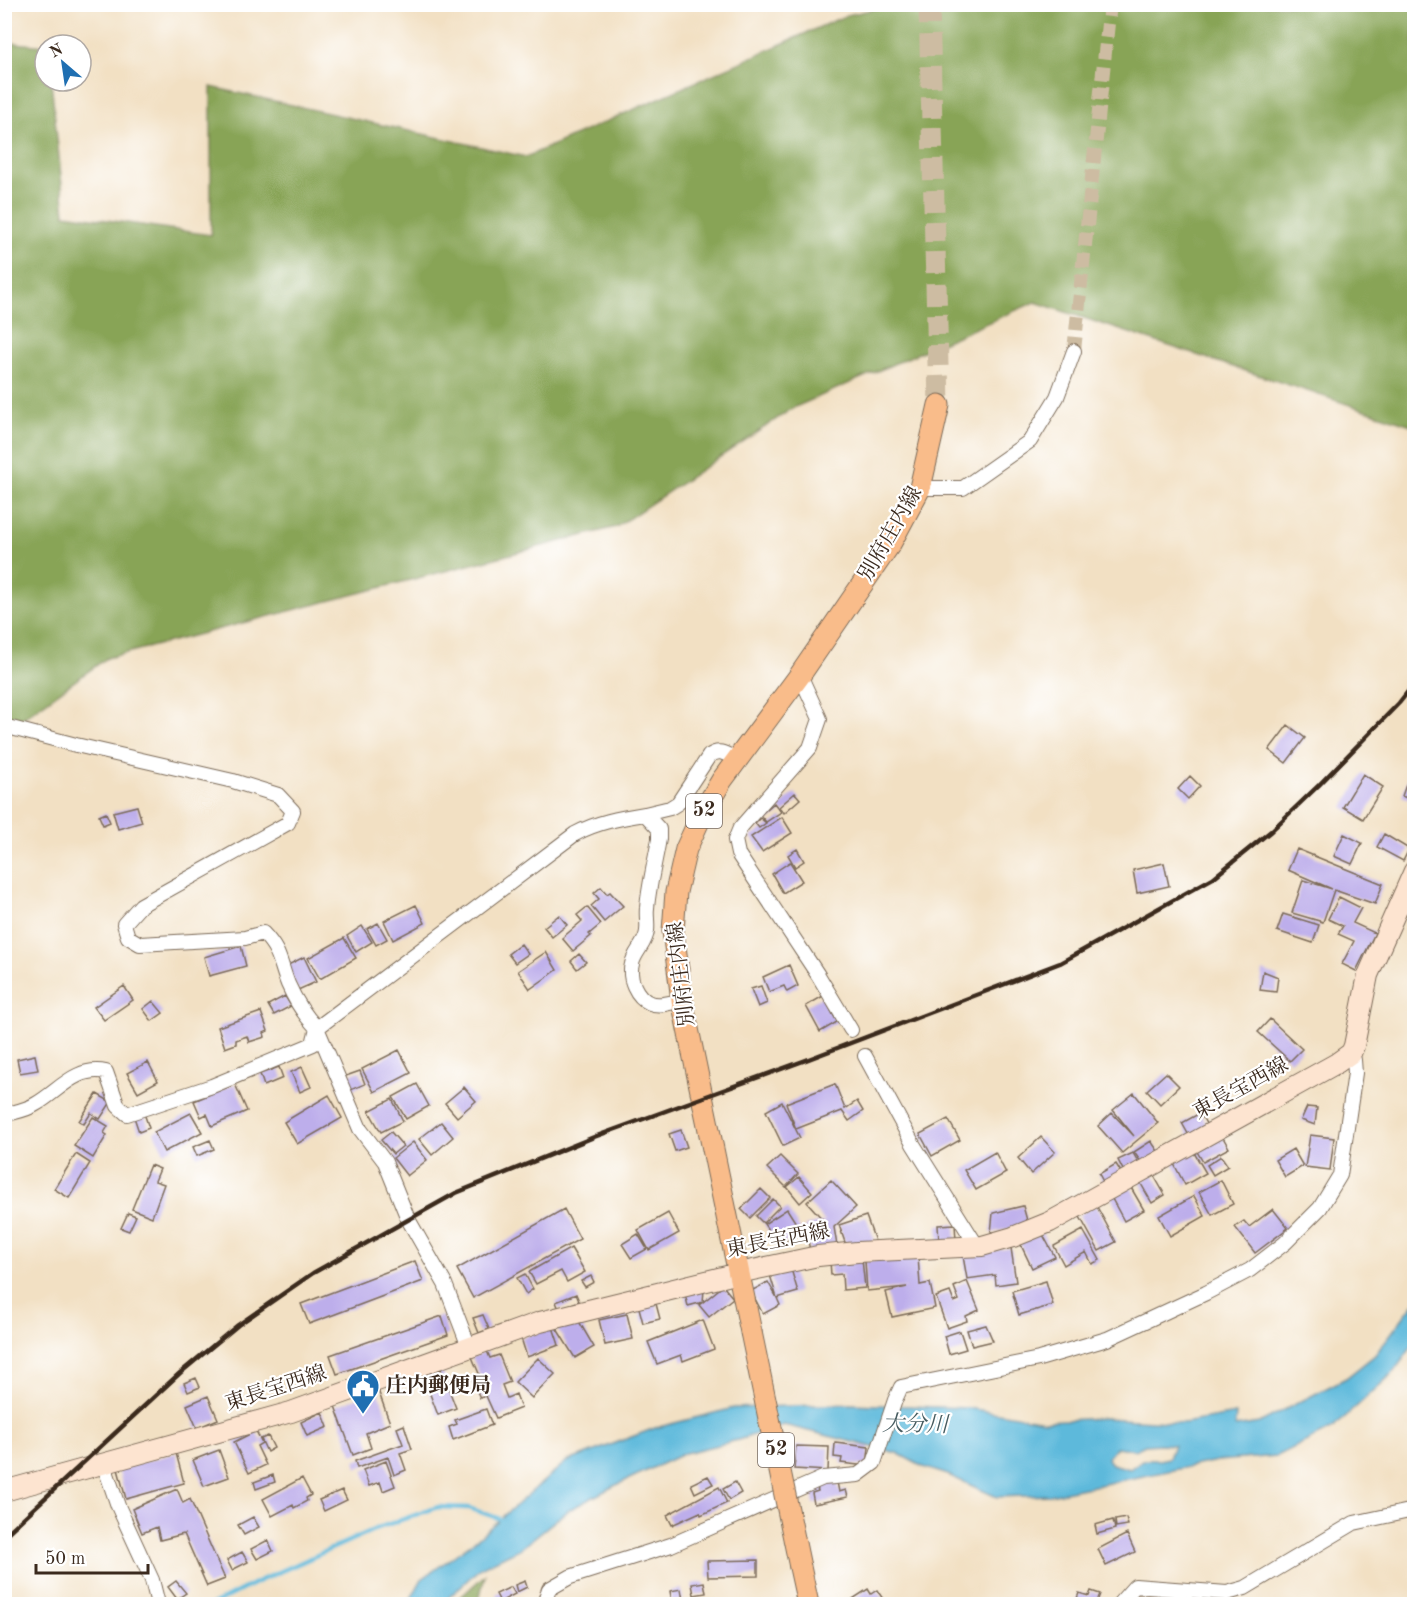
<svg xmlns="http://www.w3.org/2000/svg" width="1419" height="1609" viewBox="0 0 1419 1609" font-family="'Old Standard TT','Noto Serif JP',serif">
<rect width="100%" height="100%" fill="#fff"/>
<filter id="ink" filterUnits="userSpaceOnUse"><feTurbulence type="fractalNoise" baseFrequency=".0167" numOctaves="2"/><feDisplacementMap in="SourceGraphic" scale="12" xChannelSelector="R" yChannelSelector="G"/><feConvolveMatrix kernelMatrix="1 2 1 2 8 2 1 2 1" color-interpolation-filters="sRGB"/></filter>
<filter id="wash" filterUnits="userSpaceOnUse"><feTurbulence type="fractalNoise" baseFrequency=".008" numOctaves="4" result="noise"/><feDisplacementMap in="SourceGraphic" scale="24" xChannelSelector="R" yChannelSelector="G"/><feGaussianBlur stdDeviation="1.35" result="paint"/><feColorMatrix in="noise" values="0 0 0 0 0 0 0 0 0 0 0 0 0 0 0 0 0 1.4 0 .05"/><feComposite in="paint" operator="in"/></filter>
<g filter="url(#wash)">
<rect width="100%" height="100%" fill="#f2e0c3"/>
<path fill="#88a456" stroke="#62673a" stroke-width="1.5" d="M892,5H1414V426L1035,302L793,408L616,527L107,658L5,731V42L45,46V81H51L65,214L211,235V87L526,157L847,15Z
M485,1575L478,1604H453Z"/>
<path fill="#5db9db" stroke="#4c727c" stroke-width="1.5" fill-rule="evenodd" d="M1414,1303V1344L1392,1374L1333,1428L1277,1456L1217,1461L1050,1495L997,1497L948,1475L923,1467L897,1453L784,1425L738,1440L685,1453L614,1486L567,1511L521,1548L480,1568L442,1604H408L422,1579L472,1543L566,1462L655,1428L734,1408L850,1404L968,1408L1045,1421L1105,1418L1184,1423L1236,1414L1235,1427L1259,1423L1346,1378L1375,1355ZM1160,1444L1174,1445L1169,1458L1159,1460H1142L1130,1469L1112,1464L1107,1458L1117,1447L1135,1450L1145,1445Z"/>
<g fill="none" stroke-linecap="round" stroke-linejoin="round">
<path stroke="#5db9db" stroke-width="4.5" d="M214,1604L259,1581L378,1528L438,1507L469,1508L503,1520"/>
</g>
<g id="blocks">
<path fill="#bdaeeb" d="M1288,725L1305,738L1286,763L1269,750Z
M1414,762V801L1402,796Z
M1363,774L1383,787L1363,819L1343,807Z
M1190,776L1200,786L1188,799L1178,789Z
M795,793L800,799L784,813L779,807Z
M774,803L781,812L766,822L760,815Z
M137,806L142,822L118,829L113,812Z
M106,813L110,822L103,825L99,816Z
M782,817L792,833L762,852L751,837Z
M760,818L766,823L759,828L755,823Z
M1344,834L1362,843L1352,864L1334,856Z
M1384,834L1409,849L1403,861L1377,847Z
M797,849L804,861L795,867L788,855Z
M1297,849L1383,884L1375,904L1334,890L1323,922L1292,913L1303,880L1332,889L1288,870Z
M790,862L802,881L783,893L772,874Z
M1164,863L1169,886L1137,893L1133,870Z
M601,887L607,894L610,892L623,906L604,922L591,906L599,899L594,893Z
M1339,897L1361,908L1353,923L1375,933L1356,971L1342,964L1354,941L1338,934L1343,926L1328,919Z
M416,905L425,923L393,940L384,921Z
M587,907L601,924L589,934L591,936L573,951L562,938L582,921L577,915Z
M1283,914L1319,925L1313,943L1277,931Z
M559,915L567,925L552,937L544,927Z
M378,923L387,939L376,945L367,929Z
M362,926L372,942L356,952L347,936Z
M344,938L356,958L320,979L308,958Z
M521,944L528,954L515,963L508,954Z
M241,946L246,966L209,976L204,957Z
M546,952L557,970L530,989L518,971Z
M579,954L586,962L577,969L571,961Z
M304,957L316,982L298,990L286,966Z
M789,965L798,986L787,992L784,986L769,992L763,977Z
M1263,971L1278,977L1276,992L1260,990Z
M124,986L133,1000L104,1020L94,1007Z
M761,986L767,1003L758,1007L751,989Z
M285,996L291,1006L274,1015L268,1005Z
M823,996L837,1022L820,1032L806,1006Z
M153,1001L163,1013L152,1021L143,1009Z
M261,1012L268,1031L264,1033L265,1037L249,1042L247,1036L236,1040V1044L225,1048L218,1027Z
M1270,1019L1302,1049L1290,1061L1258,1032Z
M399,1050L411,1073L374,1092L362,1069Z
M35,1055L38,1070L20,1073L17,1059Z
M148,1062L158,1081L138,1092L127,1073Z
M279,1067L283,1078L264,1086L260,1074Z
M302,1067L311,1087L300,1092L291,1072Z
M360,1071L365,1084L348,1091L343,1077Z
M1166,1073L1179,1086L1160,1104L1147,1090Z
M235,1084L247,1111L212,1126L207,1114L201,1117L194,1101Z
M417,1084L429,1106L406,1119L393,1097Z
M835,1084L845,1109L857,1101L863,1111L849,1121L842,1111L796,1129L786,1103Z
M464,1087L476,1101L457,1117L445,1103Z
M1134,1093L1158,1123L1122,1153L1098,1126L1112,1113L1134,1136L1113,1110Z
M97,1094L111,1102L100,1119L91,1113L84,1124L79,1121Z
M329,1095L342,1118L297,1144L284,1122Z
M392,1099L403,1121L381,1132L369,1111Z
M782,1102L800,1138L783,1146L766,1111Z
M1307,1107L1317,1108L1315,1125L1301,1120Z
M144,1113L149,1128L139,1132L134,1117Z
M191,1113L202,1132L164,1152L154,1132Z
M1200,1113L1209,1129L1191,1139L1182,1123Z
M93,1117L108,1126L104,1133L107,1135L93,1158L74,1146Z
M948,1119L960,1140L932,1156L920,1134Z
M441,1122L453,1137L432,1155L419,1139Z
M681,1130L687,1147L675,1151L669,1134Z
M391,1132L403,1146L393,1154L381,1140Z
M1221,1134L1229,1148L1203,1162L1195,1148Z
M1310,1135L1334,1138L1330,1170L1305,1167Z
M1041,1137L1055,1152L1031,1174L1018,1158Z
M210,1140L214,1149L197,1156L193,1147Z
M1151,1141L1160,1154L1143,1165L1134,1152Z
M413,1142L427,1160L407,1176L393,1158Z
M1293,1149L1303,1166L1285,1177L1275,1160Z
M1193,1151L1206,1173L1185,1185L1173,1162Z
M995,1152L1006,1173L976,1190L964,1170Z
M1133,1153L1141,1167L1125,1174L1118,1160Z
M76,1154L90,1163L69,1198L54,1189Z
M780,1156L798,1174L786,1187L767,1168Z
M1221,1156L1228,1166L1213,1175L1207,1165Z
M1116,1164L1124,1177L1106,1187L1099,1174Z
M150,1165L160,1169L155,1181L164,1184L152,1217L132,1209Z
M1153,1174L1165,1195L1152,1203L1140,1182Z
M799,1177L812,1192L800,1203L787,1187Z
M831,1180L856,1207L834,1227L837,1246L810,1251L805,1226L825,1222L807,1202Z
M1221,1180L1233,1204L1212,1215L1199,1192Z
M1130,1186L1144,1210L1124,1221L1111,1197Z
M761,1189L770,1198L750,1218L741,1209Z
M1194,1196L1205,1216L1170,1236L1159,1216Z
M773,1199L780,1206L763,1223L756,1216Z
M1096,1205L1116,1242L1099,1251L1079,1215Z
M1023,1206L1028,1224L991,1233L993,1213Z
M564,1209L580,1239L473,1298L457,1269Z
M787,1209L801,1231L779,1246L764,1224Z
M1273,1209L1288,1228L1255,1253L1235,1227L1244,1221L1249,1227Z
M128,1213L136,1216L129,1231L121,1228Z
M668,1213L679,1233L649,1250L638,1230Z
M866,1216L875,1241L848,1251L839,1225Z
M955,1224L956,1241L939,1242L938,1225Z
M1083,1230L1100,1260L1092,1264L1086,1252L1064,1265L1054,1246Z
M1042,1233L1055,1257L1032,1268L1020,1243Z
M638,1234L647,1249L631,1258L622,1244Z
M571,1248L585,1272L567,1282L561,1271L536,1284L529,1272Z
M1011,1248L1016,1282L996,1285L995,1275L967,1279L963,1256Z
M918,1256L920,1285L930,1283L935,1308L892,1317L886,1292L907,1287L867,1291L865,1261Z
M862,1259L865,1288L843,1290L842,1274L831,1275L830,1261Z
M415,1261L423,1281L309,1324L301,1304Z
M791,1269L798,1292L777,1298L780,1305L763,1314L751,1291L768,1282L777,1298L770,1275Z
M525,1274L533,1289L526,1294L517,1278Z
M591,1276L594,1282L585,1287L581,1281Z
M967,1281L979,1310L966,1316L967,1321L947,1328L936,1297L950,1292L954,1302L959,1300L954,1287Z
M1046,1281L1053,1305L1019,1315L1012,1291Z
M723,1286L733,1298L709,1317L699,1305L703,1302L688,1306L685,1294L704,1290L703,1302Z
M576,1294L579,1301L559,1309L556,1302Z
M655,1300L660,1319L643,1323L638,1304Z
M627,1314L633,1339L605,1345L599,1320Z
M483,1315L489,1329L479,1333L473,1318Z
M442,1316L448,1335L337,1374L330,1355Z
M577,1318L594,1347L575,1358L557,1329Z
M703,1320L714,1349L683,1361L681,1355L657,1364L648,1342Z
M986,1325L993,1341L972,1346L967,1330Z
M553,1327L559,1345L527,1357L521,1338Z
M960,1331L966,1349L949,1354L944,1336Z
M487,1351L490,1358L499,1355L510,1382L502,1385L507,1398L516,1394L521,1408L496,1418L486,1396L480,1398L472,1380L480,1376L472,1357Z
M538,1358L555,1374L532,1398L515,1382Z
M441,1369L456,1408L438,1415L423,1376Z
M196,1378L200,1387L188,1392L184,1383Z
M378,1390L390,1423L366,1433L371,1448L353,1455L335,1406Z
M208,1396L218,1419L197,1428L187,1405Z
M486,1409L492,1425L453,1440L449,1427L457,1424L455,1420Z
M322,1412L328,1427L307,1436L301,1422Z
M404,1425L412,1449L400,1453L406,1470L394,1475L388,1457L357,1468L355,1461L403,1444L397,1428Z
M256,1431L262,1443L257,1446L266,1465L249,1473L234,1442Z
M268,1436L274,1448L267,1452L261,1439Z
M835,1443L869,1447L867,1466L841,1463L842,1458L834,1457Z
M796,1446L829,1447L828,1471L794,1469Z
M219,1450L229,1477L204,1486L193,1460Z
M176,1453L184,1483L126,1499L118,1469Z
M386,1461L395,1486L383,1491L380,1482L369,1486L363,1470Z
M273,1475L275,1482L256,1489L254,1482Z
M708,1476L713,1484L695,1493L691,1484Z
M302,1478L311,1495L306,1498L307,1501L294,1508L293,1505L272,1516L263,1499Z
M735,1482L741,1493L729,1500L723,1489Z
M837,1482L839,1492L846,1490L848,1497L814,1504L812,1493L818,1491L817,1486Z
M719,1487L727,1503L701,1515L700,1512L672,1525L667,1515Z
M177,1489L183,1503L190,1499L225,1579L207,1586L184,1534L160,1540L157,1527L142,1533L132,1509Z
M342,1490L347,1500L324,1511L319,1500Z
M253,1517L259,1527L244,1535L238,1525Z
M1126,1518L1128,1525L1116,1527L1115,1520Z
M1113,1520L1115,1529L1097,1534L1095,1525Z
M1127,1534L1135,1552L1106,1566L1098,1549Z
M268,1540L273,1551L257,1559L251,1549Z
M242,1552L248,1562L232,1570L227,1560Z
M758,1560V1576L708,1577L707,1561Z
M176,1581L186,1593L177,1599L168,1587Z
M525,1581L527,1587L517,1592L515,1585Z
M704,1582L706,1593L694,1595L692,1584Z
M511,1587L515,1594L500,1602L496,1594Z
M681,1589L683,1600L672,1602L670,1591Z
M868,1589L871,1594L877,1590L885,1602L881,1604H845Z
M1091,1591L1100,1594L1096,1604H1075L1079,1593L1089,1596Z"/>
</g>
</g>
<g filter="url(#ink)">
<use href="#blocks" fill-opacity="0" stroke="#7b6a58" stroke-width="1.5"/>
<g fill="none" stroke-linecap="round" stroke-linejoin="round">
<path stroke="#cdbca2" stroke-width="14" stroke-dasharray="14 7" stroke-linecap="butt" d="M1074,351L1110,4"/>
<path stroke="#cdbca2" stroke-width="21" stroke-dasharray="21 10" stroke-linecap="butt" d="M929,4L939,405"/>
<g stroke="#7b6a58" stroke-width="16">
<path id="minor" d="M920,488H963L1030,441L1057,397L1074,351
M800,675L820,719L810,748L740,828L735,840L738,854L818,975L851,1030
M4,726L76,745L233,781L278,795L293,811L288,823L141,905L124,924L128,937L140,944L245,938L263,933C281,952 279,961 288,984C295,1000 304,1015 317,1028L360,1129L385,1162L408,1219L445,1284L469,1347
M645,814L670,808L678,803L709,756C720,748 726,754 737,760
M865,1056L913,1144L977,1246
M4,1115C14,1112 27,1110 36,1104C59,1091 75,1066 106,1072L118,1106L127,1114L212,1086L313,1044L317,1028L575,834C597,822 620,818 645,814L659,829V839C655,862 649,885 647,908C646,915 648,923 647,931C646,944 634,952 632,964C628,978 636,997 650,1003C660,1007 672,1002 682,1000
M104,1465L118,1506L152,1580L158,1604
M544,1604L549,1589L570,1577L671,1545L823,1478L858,1475L874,1463L895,1400L901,1387L1039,1359L1107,1339L1206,1293L1250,1270L1285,1243L1320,1208L1340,1175L1355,1073L1354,1060L1351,1053
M1119,1604L1135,1586L1227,1593L1245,1588L1354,1523L1414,1510"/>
</g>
<g stroke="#7b6a58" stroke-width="22">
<path id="secondary" d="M4,1491L291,1412L540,1322L739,1273L818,1256L857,1252L982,1246L1013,1237L1050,1222L1337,1063L1351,1053L1354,1046L1368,975L1414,871"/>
</g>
<g stroke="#7b6a58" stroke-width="23">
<path id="primary" d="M751,1332L682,1000L673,931L676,892L686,849L703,812L722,780L800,675L890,544L920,488L939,405
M800,1567L808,1604"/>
</g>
<use href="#minor" stroke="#fff" stroke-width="14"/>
<use href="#secondary" stroke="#fde4d0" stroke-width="20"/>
<use href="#primary" stroke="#f9bc8a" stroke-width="21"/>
<path stroke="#3b2a1e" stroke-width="4.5" d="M4,1536L180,1373L238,1325L313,1273L456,1193L594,1137L806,1060L1060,963L1213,878L1271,831L1319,785L1399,703L1414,684"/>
<g stroke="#7b6a58" stroke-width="23" stroke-linecap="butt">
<path id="primary-bridge" d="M751,1332L800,1567"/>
</g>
<use href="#primary-bridge" stroke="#f9bc8a" stroke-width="21"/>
</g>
</g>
<defs>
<g id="civic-pin" transform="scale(1.725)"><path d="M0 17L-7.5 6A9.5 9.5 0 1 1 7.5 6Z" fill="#1f6fb2" stroke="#fff"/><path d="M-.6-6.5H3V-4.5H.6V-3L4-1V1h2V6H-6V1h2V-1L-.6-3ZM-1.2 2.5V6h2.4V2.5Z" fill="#fff"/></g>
</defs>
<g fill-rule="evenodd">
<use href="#civic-pin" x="363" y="1386"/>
</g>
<g text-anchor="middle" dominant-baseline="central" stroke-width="4.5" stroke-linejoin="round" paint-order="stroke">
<g fill="#fff" stroke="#766a62" stroke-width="1.5">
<rect x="686" y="794" width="36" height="34" rx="4.5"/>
<rect x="758" y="1433" width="36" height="34" rx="4.5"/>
</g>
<g font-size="20" font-weight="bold" fill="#3b2a1e">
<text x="704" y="811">52</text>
<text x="776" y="1450">52</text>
</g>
<g font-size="21" fill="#3b2a1e" stroke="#fff">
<text transform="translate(891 534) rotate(-60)">別府庄内線</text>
<text transform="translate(682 974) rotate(-97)">別府庄内線</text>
<text transform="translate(1241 1089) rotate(-29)">東長宝西線</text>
<text transform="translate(778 1241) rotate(-11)">東長宝西線</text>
<text transform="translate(276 1389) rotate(-18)">東長宝西線</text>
</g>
<g font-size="21" font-weight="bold" fill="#3b2a1e" stroke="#fff" text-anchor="start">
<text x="386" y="1386">庄内郵便局</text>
</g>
<g font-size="22" font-style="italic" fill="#475c60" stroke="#fff">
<text transform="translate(915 1425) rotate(1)">大分川</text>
</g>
</g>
<rect width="1419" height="1609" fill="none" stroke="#fff" stroke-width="24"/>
<g transform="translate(63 63) rotate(331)"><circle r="28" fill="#ffffff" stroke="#b1aaa5" stroke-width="1.5"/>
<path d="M0-4.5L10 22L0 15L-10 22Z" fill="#1f6fb2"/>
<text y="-9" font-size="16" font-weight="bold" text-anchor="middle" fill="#3b2a1e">N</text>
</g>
<path d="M36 1564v9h112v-9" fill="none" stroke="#3b2a1e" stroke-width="3"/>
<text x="45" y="1564" font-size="18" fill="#3b2a1e" stroke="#ffffff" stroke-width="4.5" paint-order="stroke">50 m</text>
</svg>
